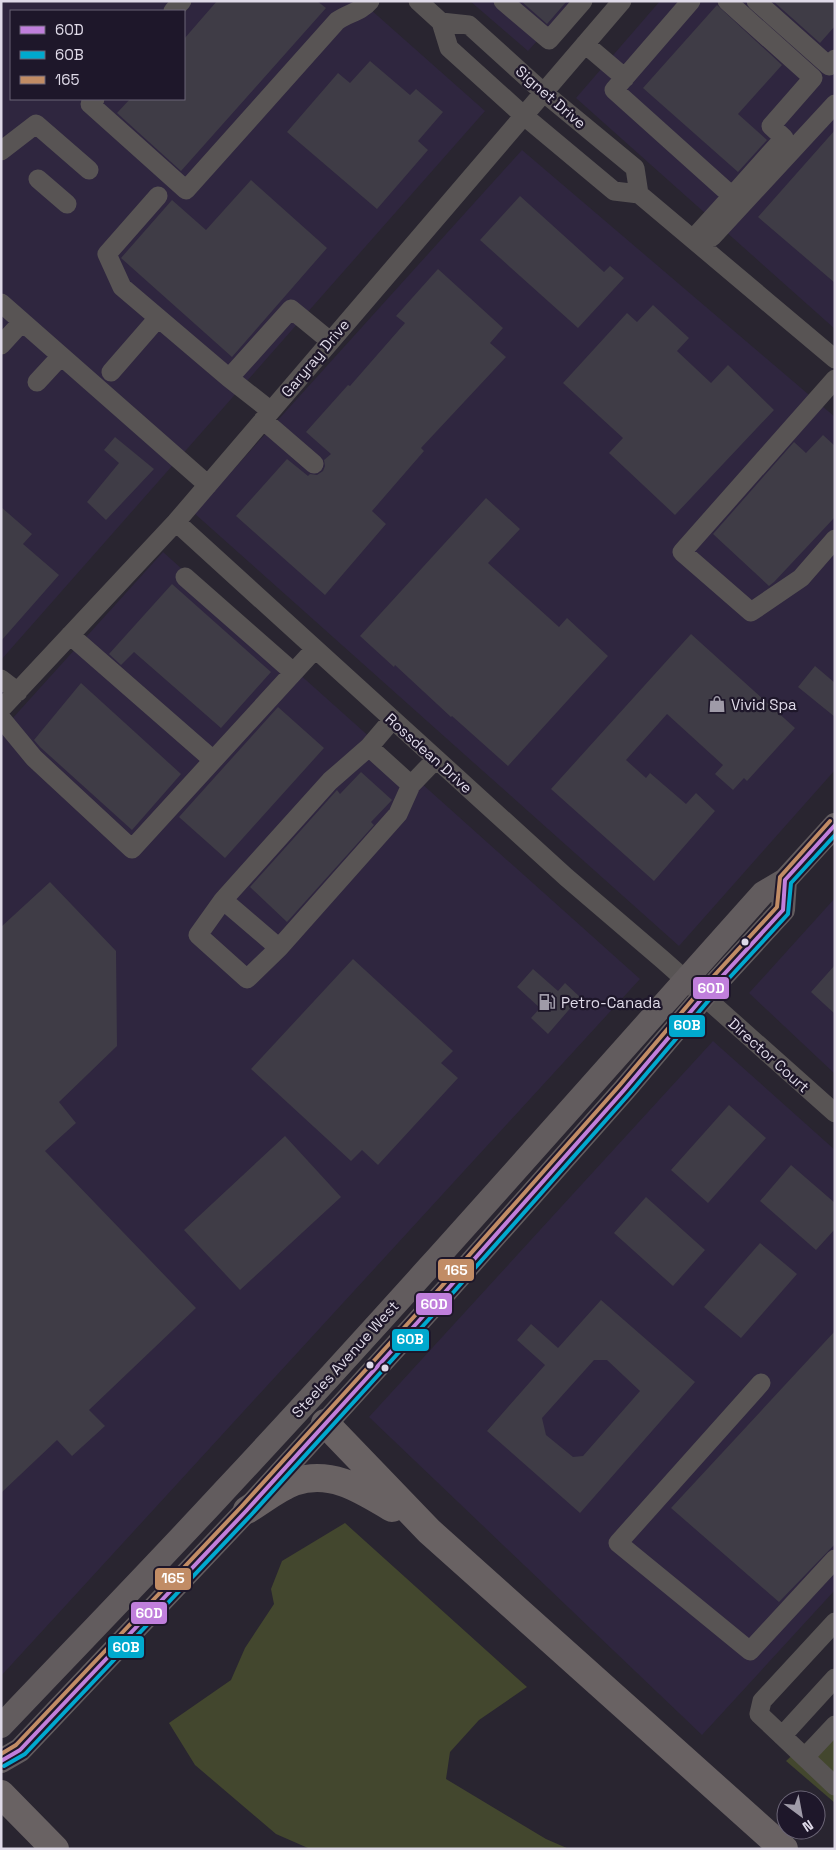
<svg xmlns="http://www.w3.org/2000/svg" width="836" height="1850" viewBox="0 0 836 1850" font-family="'Space Grotesk',sans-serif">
<rect width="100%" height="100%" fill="#292530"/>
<path fill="#2f263f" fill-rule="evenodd" d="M1,1H361L485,111L1,660ZM11,11H184V99H11Z
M470,1H573L528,51Z
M660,1H835V329L576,98Z
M522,150L835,417V770L679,946L194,513Z
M163,552L640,979L1,1676V731Z
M835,898V1074L749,993Z
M713,1041L835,1150V1590L702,1735L369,1417Z"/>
<path fill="#43472e" d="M345,1523L527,1687L479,1720L450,1752L446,1779L546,1839L569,1849L308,1848L276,1834L195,1765L169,1723L231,1680L245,1648L274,1604L271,1589L282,1561Z
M835,1715V1803L786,1761Z"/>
<path fill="#3f3c46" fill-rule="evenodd" d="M217,1H317L326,8L181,171L117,113L130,99H184V39Z
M521,1H567L547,24Z
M773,1H835V26L820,43Z
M717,5L782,65L738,114L767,140L738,172L643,88Z
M370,61L410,95L416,89L443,112L418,141L428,150L377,209L287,132L338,73L350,83Z
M835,130V283L758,217Z
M251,180L327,248L232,357L121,258L172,200L206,230Z
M520,196L604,272L610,266L624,278L578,328L480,240Z
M438,269L503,328L490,343L506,357L421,448L424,451L372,511L386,524L325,595L236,516L287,459L308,476L310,474L317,475L323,471L325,466L324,460L331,454L306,432L348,385L350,386L405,323L396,316Z
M653,305L689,338L677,351L711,383L728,365L774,410L675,515L609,453L623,438L563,383L627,313L637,322Z
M823,435L835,446V517L774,582L769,586L713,534L794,442L806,453Z
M115,437L154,469L106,520L87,502L119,463L104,450Z
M486,498L520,529L488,563L559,627L567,618L608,656L508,766L452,716L451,717L395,665L394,667L360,636Z
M1,507L32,534L23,544L59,575L1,641Z
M172,584L271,672L221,728L134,652L121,665L109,654Z
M691,634L795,728L747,781L744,778L733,790L715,774L723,765L667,714L626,760L646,778L650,773L686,804L696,793L715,811L654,881L551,789Z
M815,666L835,683V717L798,687Z
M81,683L181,774L132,830L40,747L34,740Z
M278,707L324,748L225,858L179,817Z
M361,772L392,800L371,822L374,825L287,922L250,887L337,790L340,794Z
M50,882L116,951L117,1046L59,1102L76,1123L45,1151L196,1308L89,1410L105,1426L72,1456L57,1440L1,1493V927Z
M353,959L453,1051L441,1063L458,1078L378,1165L362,1150L351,1161L251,1069Z
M835,965V1014L811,992Z
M533,969L558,991L565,983L580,997L548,1034L531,1018L540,1008L517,987Z
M729,1105L766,1138L708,1203L671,1170Z
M285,1136L341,1197L240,1290L184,1230Z
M791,1165L835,1203V1229L816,1250L760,1201Z
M646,1197L705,1250L673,1286L614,1233Z
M760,1243L797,1274L741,1338L704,1307Z
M601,1300L695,1382L580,1513L487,1431L545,1365L517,1340L531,1324L558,1348ZM594,1360H607L640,1391L583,1456L573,1457L546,1435L542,1418Z
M835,1331V1544L779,1602L671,1508Z"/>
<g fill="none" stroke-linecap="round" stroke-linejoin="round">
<path stroke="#585454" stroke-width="19" d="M418,1L441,22L449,48L523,115L614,191L639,194L835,359
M503,1L549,40L583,1
M691,1L614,90L732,196L693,239
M727,1L813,78L771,126L784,138L732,196
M756,1L829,66L835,59
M173,11L182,1
M441,22L469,25L543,92L635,168L639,194
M585,44L625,78
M95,99L90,104L186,190L337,21C348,13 361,12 370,1
M1,151L36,124L89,170
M38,179L67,204
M158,196L107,254L122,287L229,378
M712,237L835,104
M1,303L208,485
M1,345L22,322
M111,372L158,318
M835,379L682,552L751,612L801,578L835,539
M37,382L61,356
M271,411L229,378L291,309L330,341
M263,420L314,464
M176,522L566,877L663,960L835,1113
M185,577L293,672
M70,635L213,760
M1,679L18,692
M1,709L176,522L622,1
M1,718L34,758L132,849L315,649
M392,720L369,747L411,785L436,759
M369,747L330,781L223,900L279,948L398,814L411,785
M223,900L198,935L247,979L279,948
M761,1383L618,1543L750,1651L835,1559
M835,1622L762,1701L759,1714L835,1786
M782,1736L835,1678
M805,1757L835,1725"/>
<path stroke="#625c5e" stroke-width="24" d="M1,1726C75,1648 151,1570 224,1491C407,1295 584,1093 763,893L785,880L835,825
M1,1761L20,1750L247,1510L446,1291L625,1089L704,996L783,910L785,880"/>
<path stroke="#696263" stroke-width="28" d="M325,1423L429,1531L784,1849
M247,1510C262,1501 278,1488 294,1482C331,1469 362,1490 392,1508
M1,1794L55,1849"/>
<g stroke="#1e172a" stroke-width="8">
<path id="bus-1" d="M1,1761L20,1750L247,1510L446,1291L625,1089L704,996L783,910L785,880L835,825"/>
</g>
<g stroke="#1e172a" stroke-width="8">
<path id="bus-2" d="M4,1766L25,1754L252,1514L451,1295L630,1093L709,1000L788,914L791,883L835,835"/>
</g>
<g stroke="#1e172a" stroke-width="8">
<path id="bus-3" d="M1,1754L16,1745L242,1506L441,1287L620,1085L699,992L777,907L780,877L830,821"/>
</g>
<use href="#bus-1" stroke="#c07fdc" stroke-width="4"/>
<use href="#bus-2" stroke="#00a9ce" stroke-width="4"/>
<use href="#bus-3" stroke="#c18c65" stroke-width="4"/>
</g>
<defs>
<g id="shop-bare" transform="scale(1.35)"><path d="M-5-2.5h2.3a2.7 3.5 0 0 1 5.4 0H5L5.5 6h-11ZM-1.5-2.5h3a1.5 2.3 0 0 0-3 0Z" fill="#9f9ba8" stroke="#1e172a" stroke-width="2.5" paint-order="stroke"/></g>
<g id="fuel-bare" transform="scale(1.35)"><path d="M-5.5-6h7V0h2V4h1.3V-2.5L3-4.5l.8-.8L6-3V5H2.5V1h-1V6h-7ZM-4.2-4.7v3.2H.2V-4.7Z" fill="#9f9ba8" stroke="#1e172a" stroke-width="2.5" paint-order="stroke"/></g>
</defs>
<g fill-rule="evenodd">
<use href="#shop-bare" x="717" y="704"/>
<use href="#fuel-bare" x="547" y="1002"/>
</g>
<g fill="#dfdae8" stroke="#1e172a" stroke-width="2">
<circle cx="745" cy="942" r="4.5"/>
<circle cx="370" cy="1365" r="4.5"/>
<circle cx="385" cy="1368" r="4.5"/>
</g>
<g text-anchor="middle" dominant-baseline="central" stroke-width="4.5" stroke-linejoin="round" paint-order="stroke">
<g font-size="15" fill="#dfdae8" stroke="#1e172a">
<text transform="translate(551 97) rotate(41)">Signet Drive</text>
<text transform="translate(315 358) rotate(-50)">Garyray Drive</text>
<text transform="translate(429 753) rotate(42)">Rossdean Drive</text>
<text transform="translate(769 1055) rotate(42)">Director Court</text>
<text transform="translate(345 1359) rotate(-48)">Steeles Avenue West</text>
</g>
<g font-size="15" fill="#dfdae8" stroke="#1e172a" text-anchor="start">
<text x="731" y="704">Vivid Spa</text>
<text x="561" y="1002">Petro-Canada</text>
</g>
</g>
<g stroke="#1e172a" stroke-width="2">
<rect x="692" y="976" width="38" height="24" rx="5" fill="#c07fdc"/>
<rect x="668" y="1014" width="38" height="24" rx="5" fill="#00a9ce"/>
<rect x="437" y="1258" width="38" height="24" rx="5" fill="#c18c65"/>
<rect x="415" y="1292" width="38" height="24" rx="5" fill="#c07fdc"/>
<rect x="391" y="1328" width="39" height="24" rx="5" fill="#00a9ce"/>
<rect x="154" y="1567" width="38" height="24" rx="5" fill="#c18c65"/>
<rect x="130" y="1601" width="38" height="24" rx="5" fill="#c07fdc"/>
<rect x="107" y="1635" width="38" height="24" rx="5" fill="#00a9ce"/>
</g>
<g font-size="14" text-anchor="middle" font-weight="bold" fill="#fff">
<text x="711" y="993">60D</text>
<text x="687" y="1030">60B</text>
<text x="456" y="1275">165</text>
<text x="434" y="1309">60D</text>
<text x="410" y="1344">60B</text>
<text x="173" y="1583">165</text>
<text x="149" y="1618">60D</text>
<text x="126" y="1652">60B</text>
</g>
<rect width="836" height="1850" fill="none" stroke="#dfdae8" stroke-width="5"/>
<rect x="10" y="10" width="175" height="90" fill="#1e172a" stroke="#6b6576"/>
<rect x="20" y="26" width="25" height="8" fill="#c07fdc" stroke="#6b6576"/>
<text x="55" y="35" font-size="15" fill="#dfdae8">60D</text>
<rect x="20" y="51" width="25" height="8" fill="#00a9ce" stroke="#6b6576"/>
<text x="55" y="60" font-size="15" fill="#dfdae8">60B</text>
<rect x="20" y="76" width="25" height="8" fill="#c18c65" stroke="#6b6576"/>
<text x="55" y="85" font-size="15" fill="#dfdae8">165</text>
<g transform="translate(801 1815) rotate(148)"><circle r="24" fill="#1e172a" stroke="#6b6576"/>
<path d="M0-4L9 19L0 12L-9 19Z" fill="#9f9ba8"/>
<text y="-8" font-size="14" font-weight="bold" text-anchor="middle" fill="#dfdae8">N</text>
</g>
</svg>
